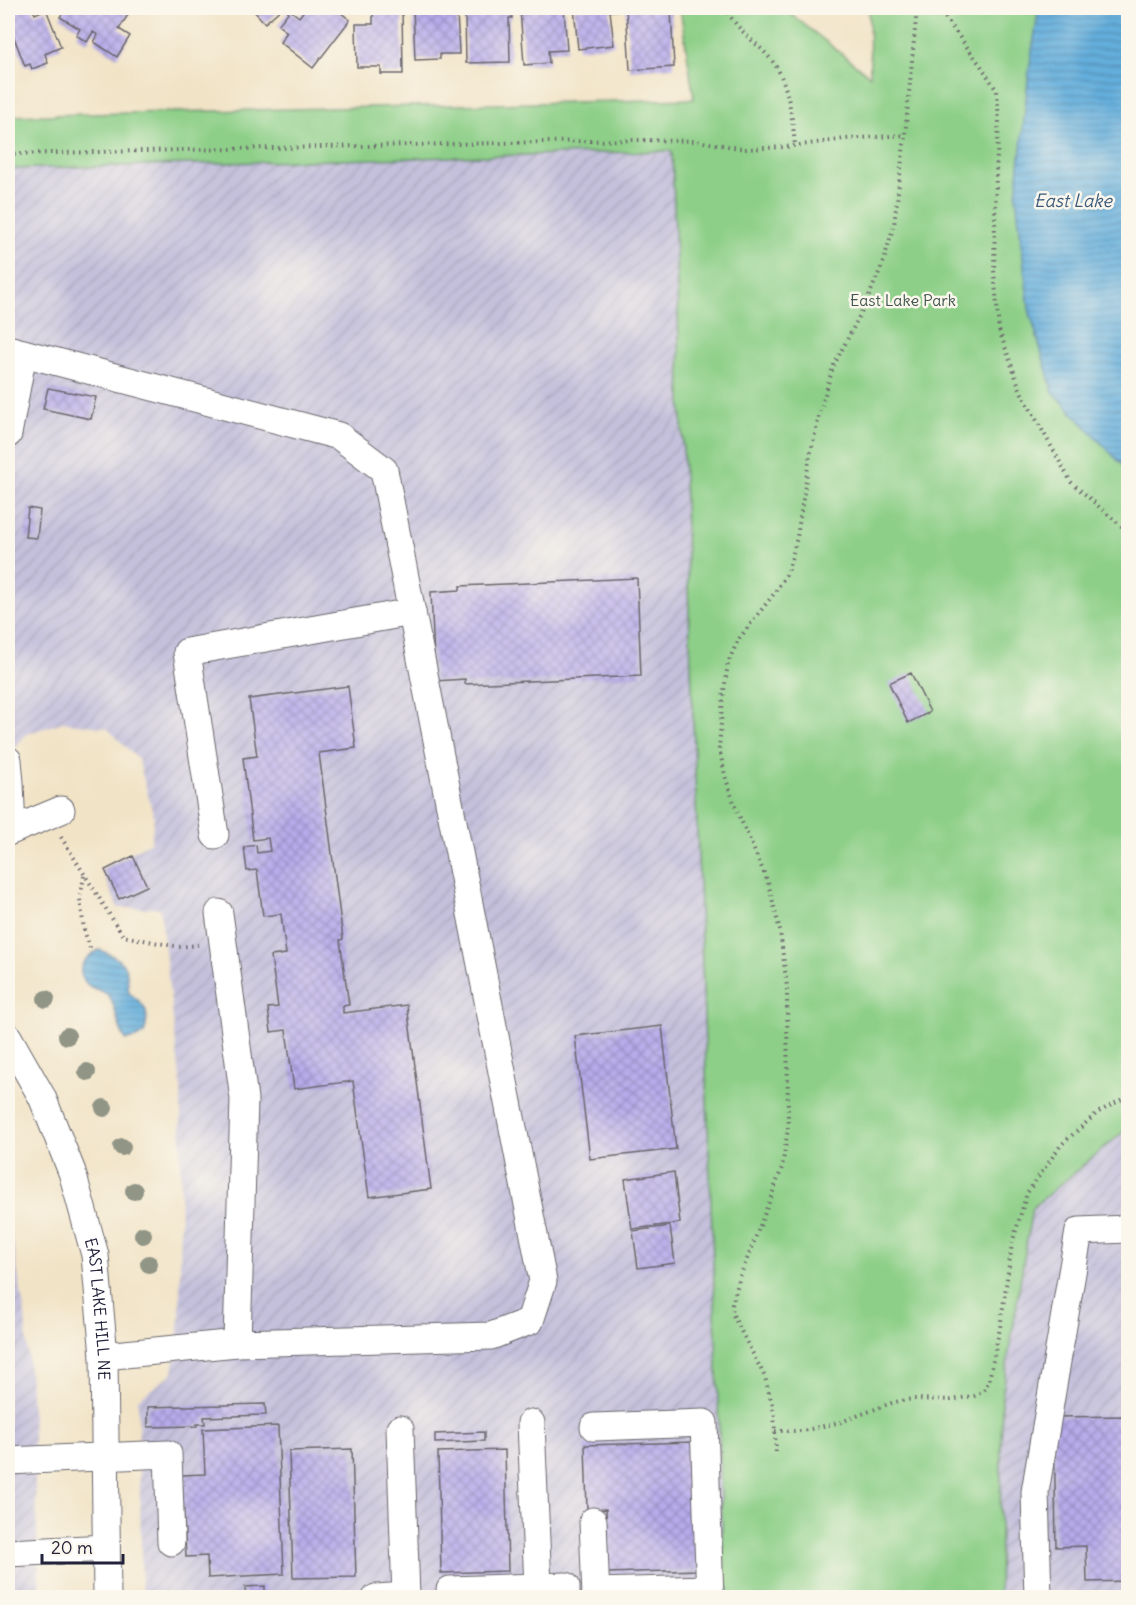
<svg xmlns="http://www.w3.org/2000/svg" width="1136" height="1605" viewBox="0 0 1136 1605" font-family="Delius,sans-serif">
<defs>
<pattern id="industrial-furrows" width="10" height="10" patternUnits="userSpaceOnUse" patternTransform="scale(1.5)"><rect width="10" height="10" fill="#c4c0db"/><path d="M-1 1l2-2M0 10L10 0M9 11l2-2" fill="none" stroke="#a8a5bd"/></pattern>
<pattern id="water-rules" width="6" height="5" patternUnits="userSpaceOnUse" patternTransform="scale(1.5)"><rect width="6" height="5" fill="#64aedc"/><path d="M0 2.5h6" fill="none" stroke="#528db4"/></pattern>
<pattern id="building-cross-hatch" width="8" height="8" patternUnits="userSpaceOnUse" patternTransform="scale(1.5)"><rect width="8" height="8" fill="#b8aceb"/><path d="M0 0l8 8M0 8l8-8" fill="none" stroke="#958cc0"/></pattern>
</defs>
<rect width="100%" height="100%" fill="#fbf7ec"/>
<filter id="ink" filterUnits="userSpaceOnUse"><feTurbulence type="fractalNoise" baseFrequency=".0167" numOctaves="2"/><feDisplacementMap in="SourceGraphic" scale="12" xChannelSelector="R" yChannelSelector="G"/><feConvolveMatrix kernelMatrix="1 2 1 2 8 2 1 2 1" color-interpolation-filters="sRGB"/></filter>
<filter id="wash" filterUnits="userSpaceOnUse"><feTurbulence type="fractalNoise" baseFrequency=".008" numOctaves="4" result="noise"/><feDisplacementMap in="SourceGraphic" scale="24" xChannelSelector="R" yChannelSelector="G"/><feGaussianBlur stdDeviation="1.35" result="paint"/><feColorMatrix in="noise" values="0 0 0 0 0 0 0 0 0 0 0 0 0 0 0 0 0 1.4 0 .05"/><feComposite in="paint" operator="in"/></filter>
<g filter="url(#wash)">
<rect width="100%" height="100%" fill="#f1e3c6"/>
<path fill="url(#industrial-furrows)" d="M672,151L718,1395L724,1597H142L138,1399L173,1373L180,1319L181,1087L160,908H118L101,869L151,842L154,817L138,759L107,728L63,722L26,734L8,756V169Z
M1128,1128V1597L999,1598L1002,1397L1032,1208Z
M8,1214L25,1315L32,1412L40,1597H8Z"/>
<path fill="#8dcf88" stroke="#587862" stroke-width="1.5" d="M680,8H783L870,76L869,8H1128V1128L1032,1208L1002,1397L999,1597H724L718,1395L672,151L8,169V116L694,99Z"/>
<path fill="url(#water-rules)" stroke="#43688c" stroke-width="1.5" d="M1039,8H1128V471L1053,392L1029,309L1016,196L1029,70Z
M99,950C111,954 125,960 127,974C128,981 128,987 129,993C147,1005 150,1013 144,1034L136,1038L126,1040C124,1036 121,1032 120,1027C116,1018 115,1003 108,995C103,990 92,990 87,984C73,970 85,957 99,950Z"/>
<g id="blocks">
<path fill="url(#building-cross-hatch)" d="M8,8H32L35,14L46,9L61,47L45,54L48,63L32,69L30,64L25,66L8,22Z
M66,8H127L131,10L119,29L130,36L117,57L94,42L98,35L93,32L87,42L76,35L80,29L60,17Z
M254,8H282L265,23L252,9Z
M306,8H343L340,12L350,20L313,68L280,42L287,32L278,25L290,10L299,17Z
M373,8H402L403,74H381V67H357L356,24H373Z
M413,8H442V12L457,11L459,54H440V59L415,60Z
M482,8H511L512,18H509L510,62L466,63L465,14H482Z
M520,8H564L567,50L548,51L549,63L524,65Z
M574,8H621V10L610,11L614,45L578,49Z
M626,8H657V11L671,10L674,67L630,70Z
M48,388L96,397L91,419L43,409Z
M28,508L40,510L37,538L25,537Z
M637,578L641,676L465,684V679L435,681L431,592L460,590V586Z
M911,673L930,712L908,723L889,683Z
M348,686L356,748L319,753L343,939L340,940L349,1005L343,1006V1013L407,1005L431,1189L369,1197L353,1081L294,1089L286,1030L271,1032L268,1008L278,1007L271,956L286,954L281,914L263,916L257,870L247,871L244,847L256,845L257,853L270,851L268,838L253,840L243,758L257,756L249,699Z
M133,856L147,886L119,899L105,870Z
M662,1026L676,1149L590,1159L575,1036Z
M674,1172L680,1223L632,1229L625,1179Z
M670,1226L675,1263L638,1268L633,1231Z
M265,1404L266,1415L204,1417L205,1424H197V1426L148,1427V1407Z
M1128,1416V1581L1087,1582L1086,1546L1056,1547L1054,1417Z
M278,1426L284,1574L208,1578L207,1556L186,1557L182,1475L205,1474L203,1429Z
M484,1432V1441L435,1443V1434Z
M694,1442L697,1570L608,1573L606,1509L587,1510L585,1445Z
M352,1449L356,1577L293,1578L289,1451Z
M505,1450L508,1571L441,1573L438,1452Z
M265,1586V1598H246L245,1587Z"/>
</g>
</g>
<g filter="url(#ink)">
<use href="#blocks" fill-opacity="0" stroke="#6a666c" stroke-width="1.5"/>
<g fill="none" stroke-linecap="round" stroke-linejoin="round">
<g stroke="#6a666c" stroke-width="29">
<g id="minor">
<path d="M8,349L339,436L384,470L543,1281L530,1321L491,1336L237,1343"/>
<path d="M8,434L23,353"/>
<path d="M8,760L10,783L12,830"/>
<path d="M8,832L61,810"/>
<path d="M215,835L187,652L412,612"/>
<path id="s1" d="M8,1037L42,1097L72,1172L95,1255L104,1356L107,1598"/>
<path d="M104,1356L237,1343L244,1099L219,913"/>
<path d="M531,1423L538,1587"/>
<path d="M594,1427L704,1423L710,1598"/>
<path d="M400,1429L406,1596"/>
<path d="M8,1461L168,1454L171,1542"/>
<path d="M593,1521L596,1598"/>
<path d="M8,1553L106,1548"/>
<path d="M450,1590L566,1586V1598"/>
<path d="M596,1592L710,1589"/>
<path d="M376,1598L406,1596V1598"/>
<path d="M1038,1598L1035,1492L1079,1231L1128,1229"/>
</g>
</g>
<path stroke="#6a666c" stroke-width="4" stroke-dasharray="1.5 4.5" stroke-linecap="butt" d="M724,8C729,15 735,23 741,30C753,42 768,53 777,68C789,89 793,122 795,146
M938,8L981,66L997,91L999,121L996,172L994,270L999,330L1021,392L1071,482L1128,532
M8,154L634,140L697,141L745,149L786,147L845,139L905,135
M61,837L123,936L179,947L198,945
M84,876L80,899L84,930L90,948
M775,1431H802L841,1422L894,1402L913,1399L951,1400L974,1396L984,1391L989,1380L1000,1328L1012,1244L1027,1193L1061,1145L1097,1113L1128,1096
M776,1452L774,1412L765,1377L742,1333L733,1315L732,1305L740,1276L750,1252L782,1168L788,1129L787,987L780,931L768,882L735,806L726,779L719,748L723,698L728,663L738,640L773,595L788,572L797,537L809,460L820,412L833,367L866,303L883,263L894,225L905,135L917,8"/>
<use href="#minor" stroke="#fff" stroke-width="27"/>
</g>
<g fill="#919586">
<circle cx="46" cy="999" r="9"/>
<circle cx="67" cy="1036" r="9"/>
<circle cx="87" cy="1072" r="9"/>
<circle cx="104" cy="1108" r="9"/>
<circle cx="122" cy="1147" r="9"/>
<circle cx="134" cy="1191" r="9"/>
<circle cx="143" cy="1235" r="9"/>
<circle cx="149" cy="1264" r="9"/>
</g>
</g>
<g text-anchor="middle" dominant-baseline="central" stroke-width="5" stroke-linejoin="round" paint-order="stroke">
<g font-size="16" fill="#425652" stroke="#fbf7ec">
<text x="903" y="300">East Lake Park</text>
</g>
<g font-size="16" fill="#22223b" stroke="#fbf7ec">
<text stroke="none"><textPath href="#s1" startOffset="290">EAST LAKE HILL NE</textPath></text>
</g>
<g font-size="18" font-style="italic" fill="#3c5a7b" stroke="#fbf7ec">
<text x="1073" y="200">East Lake</text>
</g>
</g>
<rect width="1136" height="1605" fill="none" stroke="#fbf7ec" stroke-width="30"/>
<path d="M42 1554v9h81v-9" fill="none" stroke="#22223b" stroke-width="3"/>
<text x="51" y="1554" font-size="18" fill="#22223b" stroke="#fbf7ec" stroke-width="4.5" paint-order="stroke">20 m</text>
</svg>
